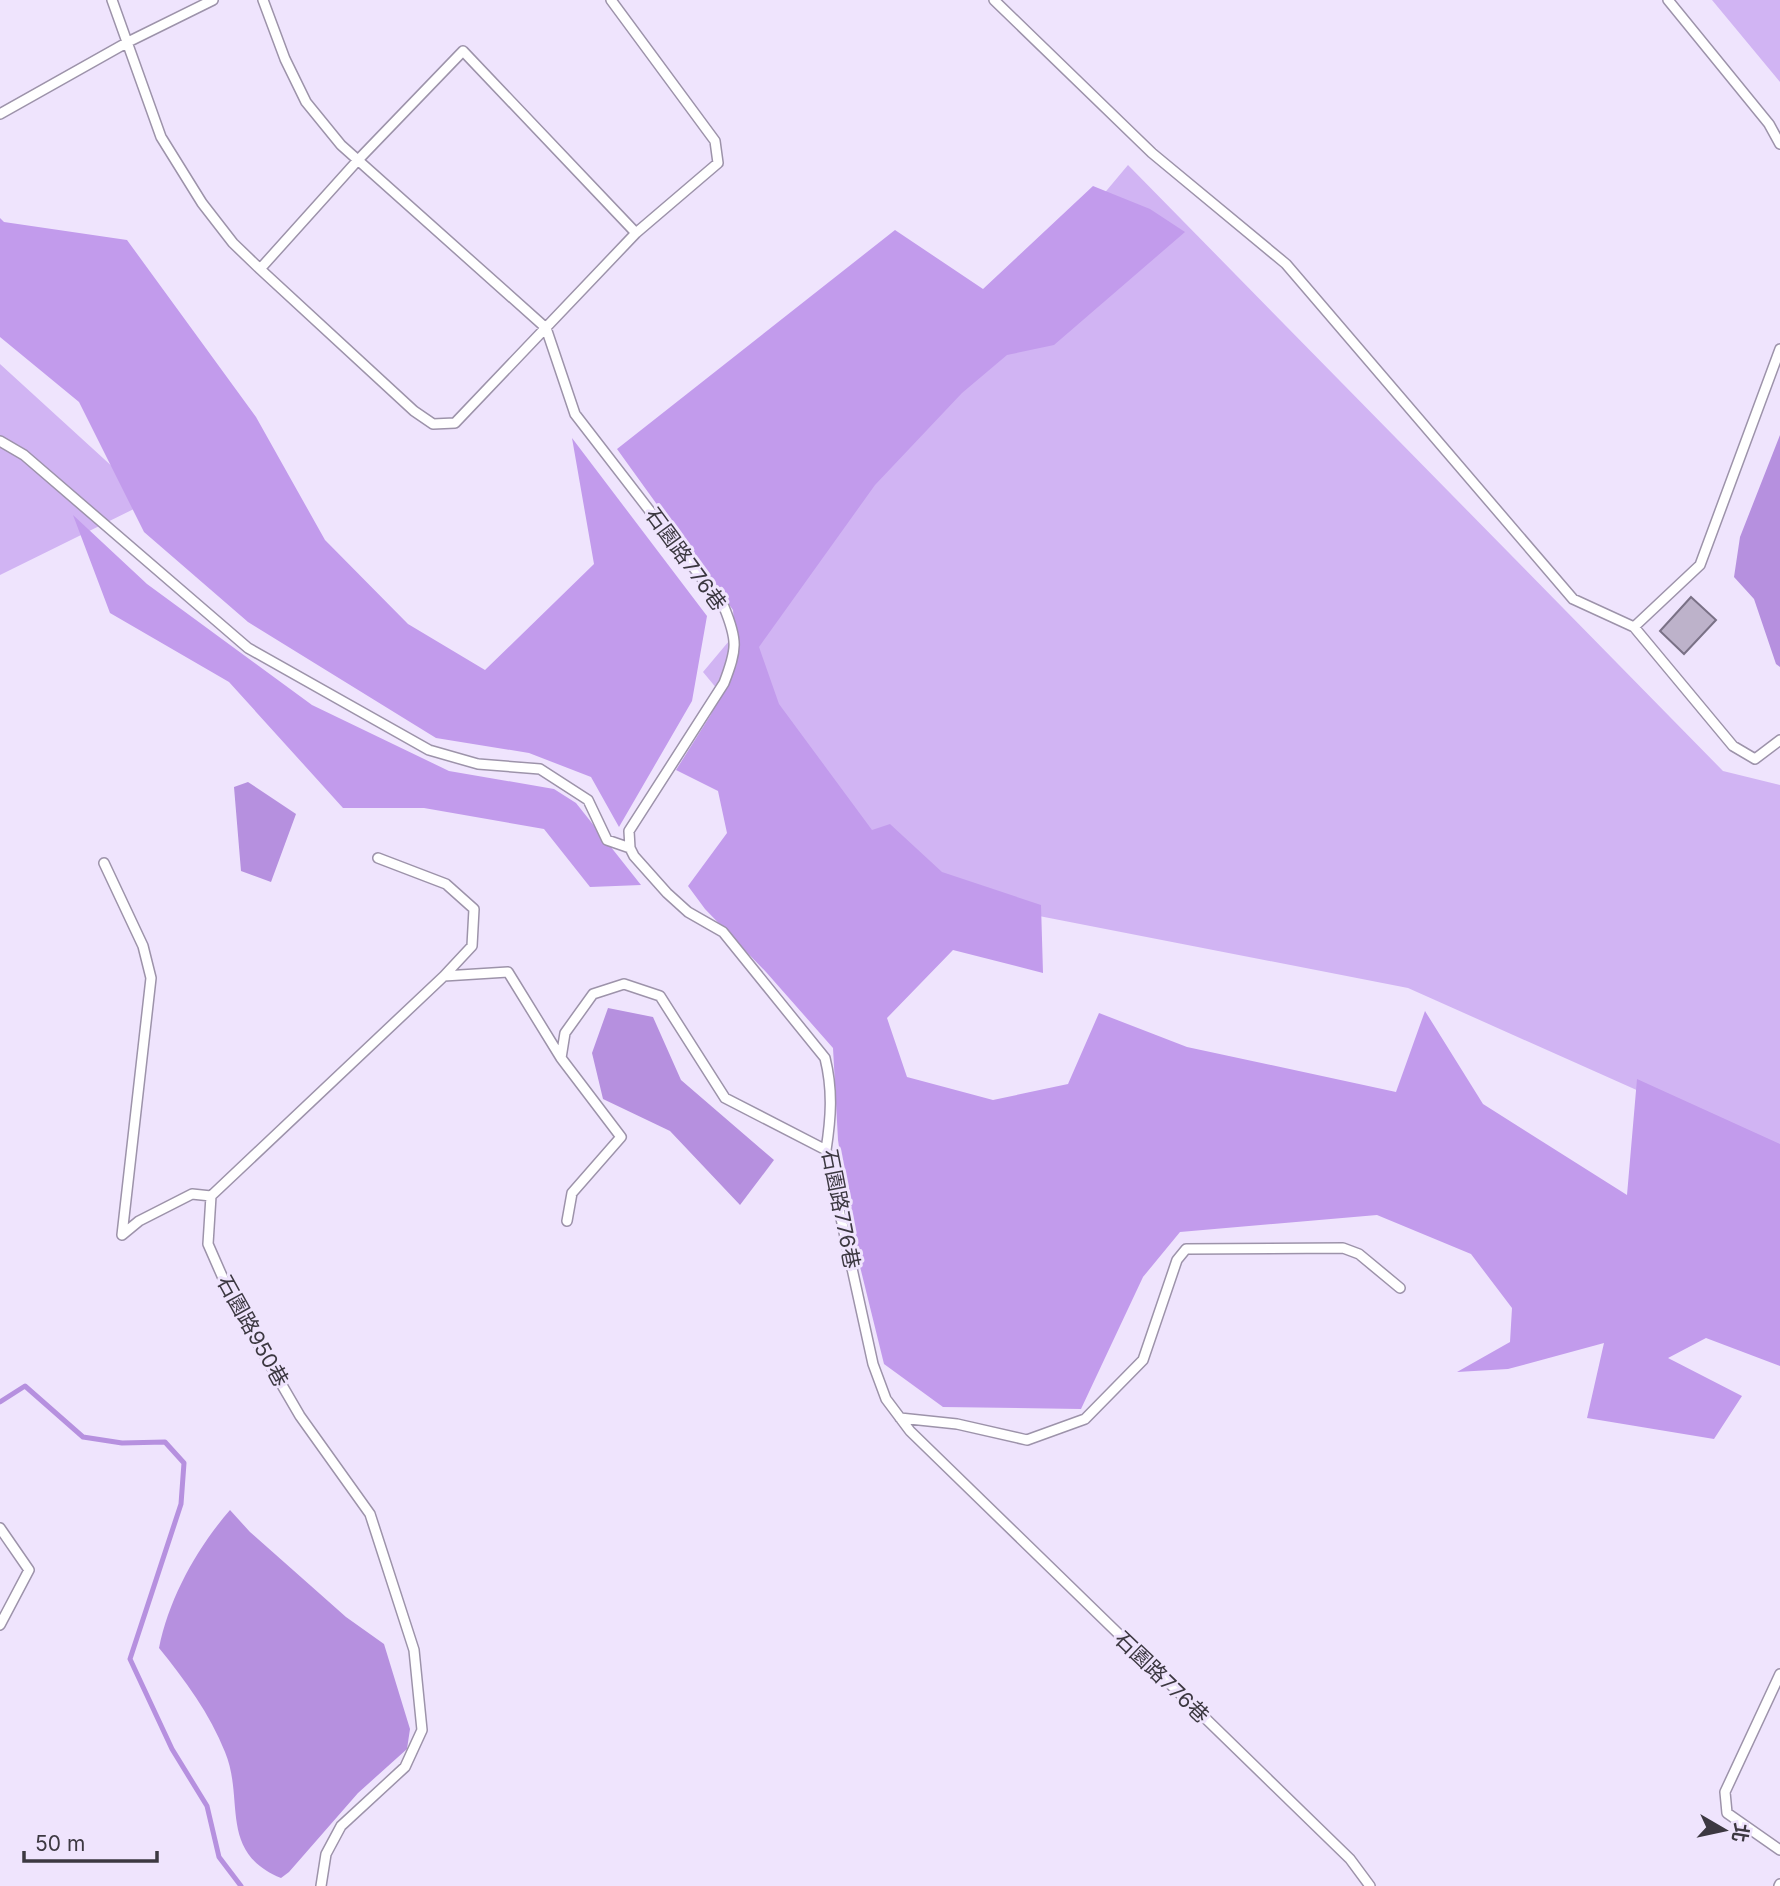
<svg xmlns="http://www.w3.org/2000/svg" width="1780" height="1886" viewBox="0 0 1780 1886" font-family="Inter,'Noto Sans TC',sans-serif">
<rect width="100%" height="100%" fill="#efe4fd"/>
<path fill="#d1b4f3" d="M1712,0H1780V82Z
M1128,165L1723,771L1780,785V1154L1408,988L880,885L703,672Z
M0,364L150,501L0,575Z"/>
<path fill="#c29bec" d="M1093,186L1150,209L1185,232L1054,345L1007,355L962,393L875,485L759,647L779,704L872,830L890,824L942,872L1041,905L1043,973L953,950L887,1018L907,1077L993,1100L1068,1084L1099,1013L1187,1047L1396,1092L1425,1011L1483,1104L1627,1195L1637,1079L1780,1144V1366L1706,1338L1668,1358L1742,1396L1714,1439L1587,1418L1604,1343L1508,1369L1457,1372L1510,1342L1512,1308L1471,1254L1377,1215L1180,1232L1143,1277L1081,1409L943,1407L884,1364L852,1234L838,1140L833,1048L766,972L705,909L688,886L727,833L718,791L676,770L710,716L737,665L733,610L617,449L895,230L983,289Z
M0,218L4,222L127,240L256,417L325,540L408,624L485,670L594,564L572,438L707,616L692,701L619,827L591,777L529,753L436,738L248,622L144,532L79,402L0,337Z
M73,515L147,584L312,705L449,771L554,789L576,803L641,885L590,887L544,829L424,808H343L229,682L110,613Z"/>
<path fill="#b690df" d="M1780,435V667L1776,664L1754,599L1734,577L1740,537Z
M248,782L296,814L271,882L241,871L234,787Z
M608,1008L653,1017L681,1080L774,1160L740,1205L670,1131L603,1099L592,1053Z
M230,1510L250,1532L346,1617L384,1644L410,1729L407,1749L358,1793L289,1872L281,1878C218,1852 245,1800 225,1752C210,1714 185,1680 159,1648C169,1598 197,1548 230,1510Z"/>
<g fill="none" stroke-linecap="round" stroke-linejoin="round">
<path stroke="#b690df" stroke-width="5" d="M0,1402L25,1386L83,1437L122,1443L165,1442L184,1463L181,1504L130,1659L172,1749L207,1806L219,1857L241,1886"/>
</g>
<path fill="#bdb2ca" stroke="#7a7186" stroke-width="2" d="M1691,597L1716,620L1684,654L1660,631Z"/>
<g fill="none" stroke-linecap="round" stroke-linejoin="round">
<g stroke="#9d93aa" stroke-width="12">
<path id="lane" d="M112,0L161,137L202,203L233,243L260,269L414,411L433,424L455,423L636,233L718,163L715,141L611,0
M263,0L285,59L306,102L341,145L546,328L575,414L724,607C738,641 737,649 724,683L629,831L630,848L634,856L667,893L688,912L723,932L825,1058C833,1090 831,1118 826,1150L873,1364L886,1399L910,1431L1350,1859L1370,1886
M994,0L1152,153L1286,264L1573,599L1634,627L1733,746L1755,759L1780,740
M1668,0L1769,124L1780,144
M0,114L128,42L213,0
M260,269L358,160L463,51L636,233
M0,441L24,455L248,648L429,750L478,764L540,769L588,800L607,840L630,848
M1634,627L1700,565L1780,349
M378,858L446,884L474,909L472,946L444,976
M104,863L143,946L151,978L122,1235L139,1221L192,1194L211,1196
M567,1221L572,1193L621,1137L561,1058L565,1033L593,994L624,984L660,996L725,1098L826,1150
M900,1418L957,1424L1027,1440L1085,1419L1143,1360L1177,1260L1186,1249L1343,1248L1359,1254L1400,1288
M0,1528L29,1570L0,1625
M1780,1674L1725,1792L1727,1813L1780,1850
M321,1886L326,1854L341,1826L405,1767L422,1730L414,1650L370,1514L300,1416L233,1301L208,1244L211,1196L444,976L508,972L561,1058
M1779,1886L1780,1884"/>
</g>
<use href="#lane" stroke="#fff" stroke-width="9"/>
</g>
<g text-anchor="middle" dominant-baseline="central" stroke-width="6" stroke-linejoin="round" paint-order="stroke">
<g font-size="21" fill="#3c3841" stroke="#efe4fd">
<text transform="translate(686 559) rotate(54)">石園路776巷</text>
<text transform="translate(841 1209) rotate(79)">石園路776巷</text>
<text transform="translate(253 1331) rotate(61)">石園路950巷</text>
<text transform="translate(1162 1677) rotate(44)">石園路776巷</text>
</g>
</g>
<g transform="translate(1724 1830) rotate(99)" stroke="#efe4fd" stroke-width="5" paint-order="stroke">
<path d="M0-5L12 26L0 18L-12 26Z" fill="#3c3841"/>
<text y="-10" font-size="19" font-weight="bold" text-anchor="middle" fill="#3c3841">北</text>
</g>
<path d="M24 1851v10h133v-10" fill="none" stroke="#3c3841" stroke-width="3.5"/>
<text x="35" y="1851" font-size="21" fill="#3c3841" stroke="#efe4fd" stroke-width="5" paint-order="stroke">50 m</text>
</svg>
